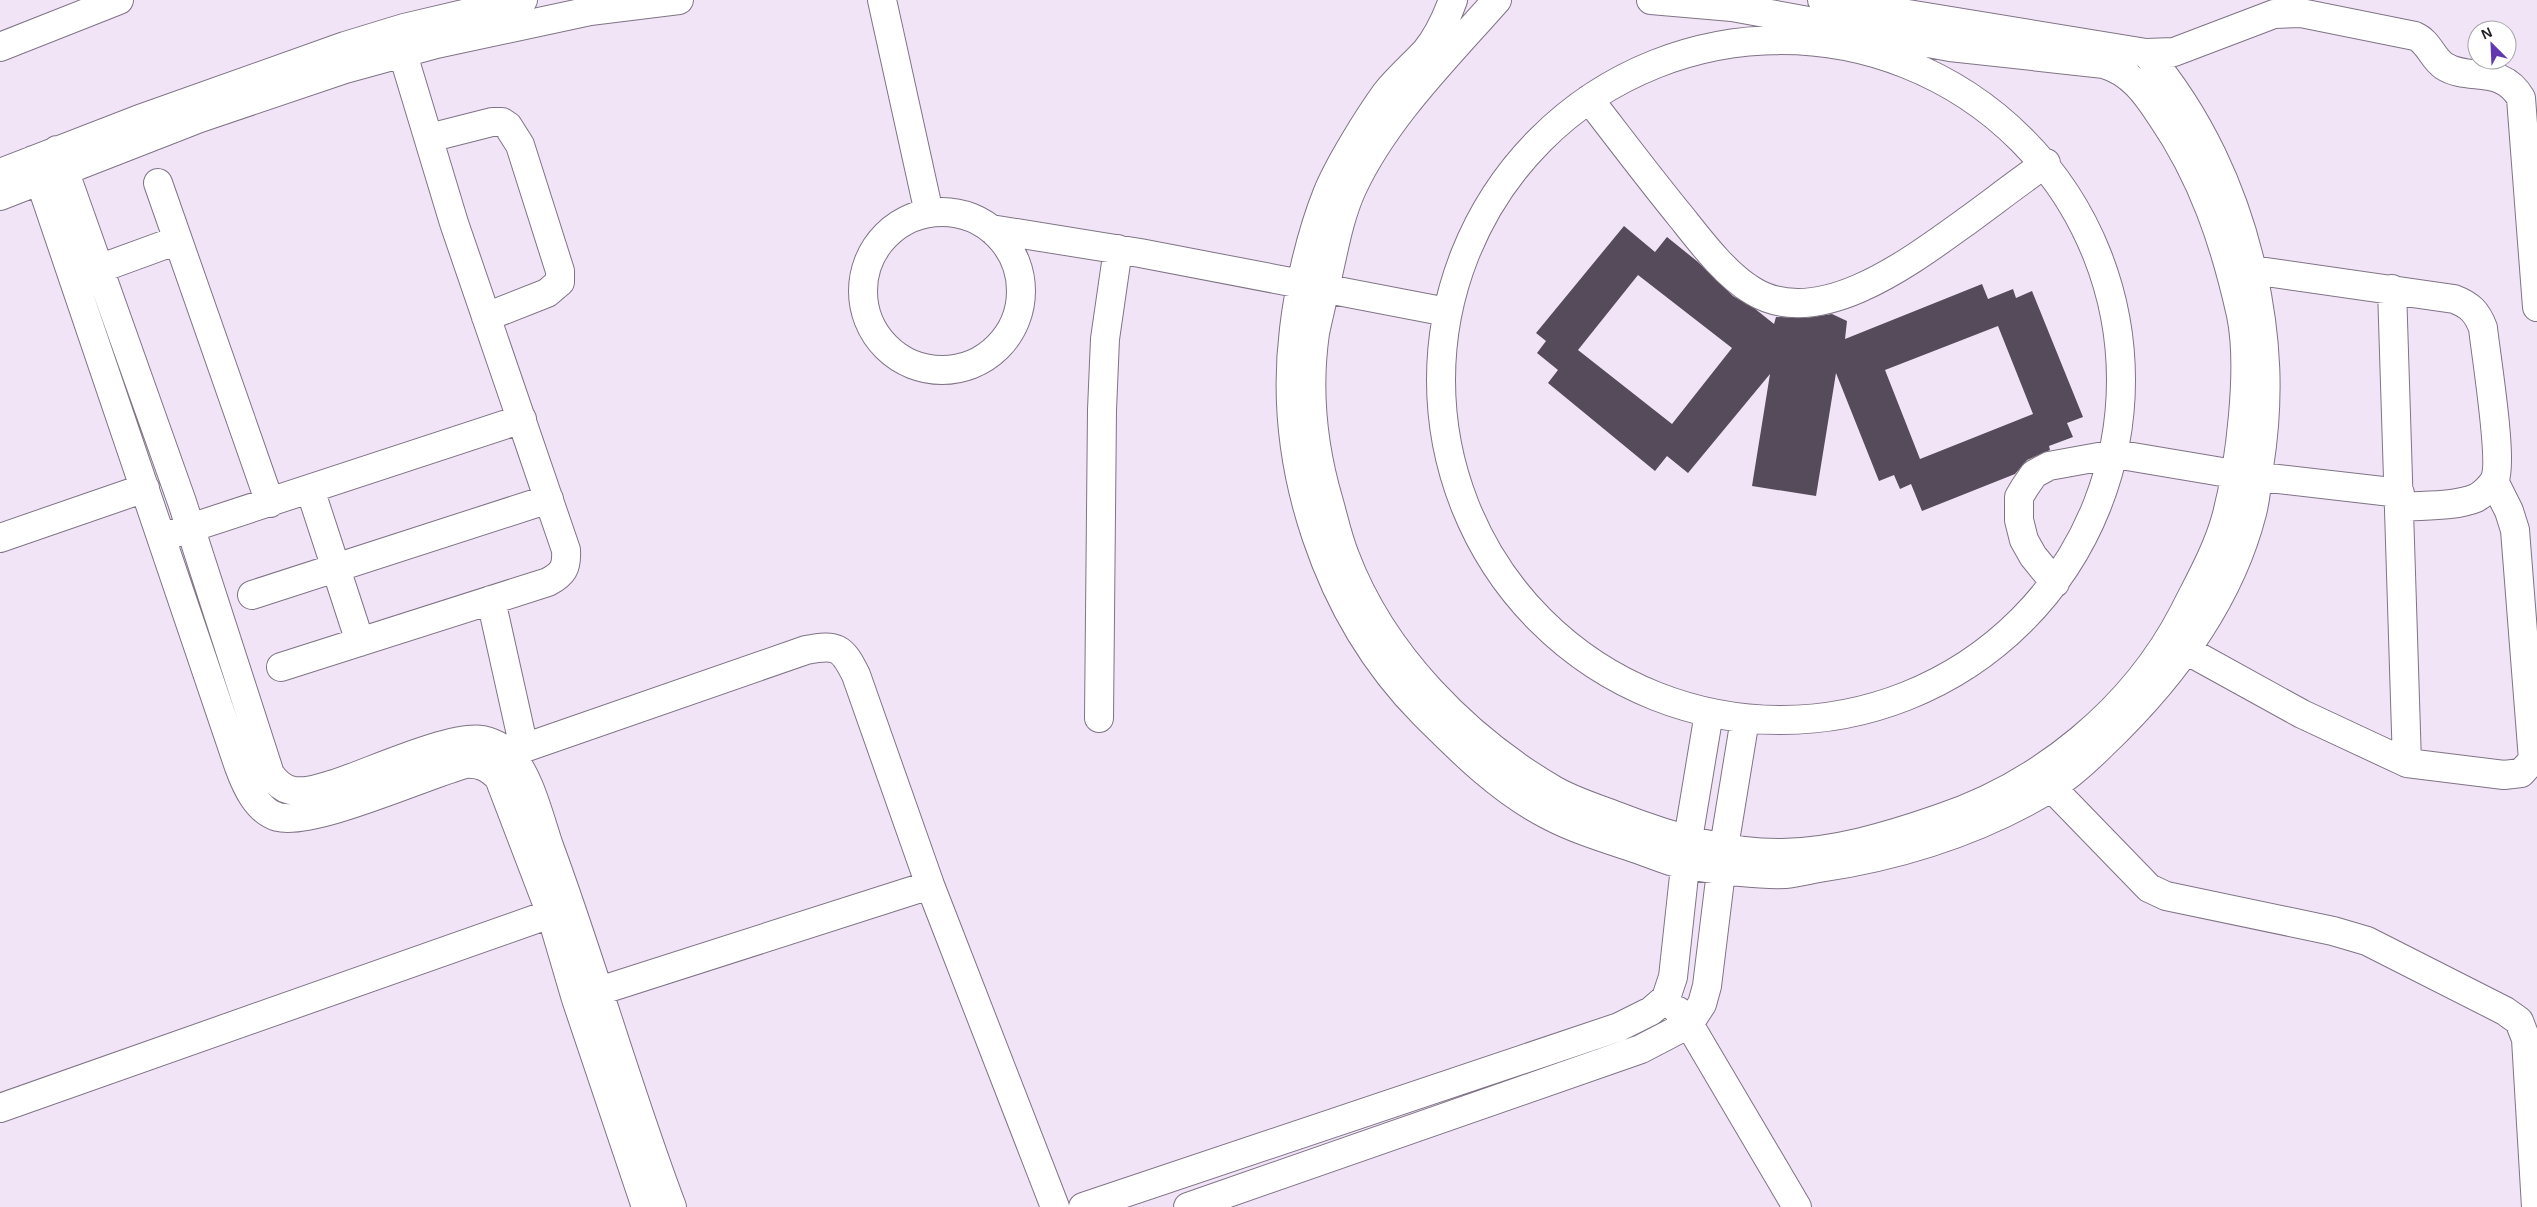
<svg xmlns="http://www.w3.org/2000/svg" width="2537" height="1207" viewBox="0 0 2537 1207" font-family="Arial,sans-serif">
<rect width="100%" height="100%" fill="#f1e4f7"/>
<path fill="#554b5a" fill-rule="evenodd" d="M1624,226L1655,252L1667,237L1698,262L1733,296L1754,308L1774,324L1776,317L1806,318L1832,314L1847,321L1845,339L1982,284L1988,299L2013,289L2016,298L2032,291L2083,417L2067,423L2073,437L2049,446L2050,450L2027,460L2015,474L1922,511L1911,484L1900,489L1894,475L1879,481L1836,373L1816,496L1752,486L1770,374L1688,473L1667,456L1655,471L1548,383L1558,370L1537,353L1546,341L1536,333ZM1638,275L1732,348L1672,424L1578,350ZM1998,326L2033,414L1920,459L1885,370Z"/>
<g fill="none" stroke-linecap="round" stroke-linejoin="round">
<g stroke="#7f7485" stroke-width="30">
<path id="minor" d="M882,0L929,213
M1453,0C1446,19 1439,35 1426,51C1413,65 1398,78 1386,93C1368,118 1338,166 1327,194C1311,234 1299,286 1294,329C1277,466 1327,616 1424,714C1461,751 1502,792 1550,816C1577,830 1607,839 1637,849C1655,855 1673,864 1692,866C1717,870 1760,875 1785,874C1796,873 1808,870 1819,868C1899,856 1979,831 2049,789C2068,777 2087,760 2103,744C2169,681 2229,603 2252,513C2256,498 2257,482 2259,467C2270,398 2267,338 2252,270C2234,191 2199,115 2146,53
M1497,0C1445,59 1385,118 1352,189C1338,220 1333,255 1325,288C1322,303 1318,318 1315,333C1307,389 1313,448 1329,502C1334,520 1338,539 1345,556C1382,654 1465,738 1554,790C1573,801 1596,808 1617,816C1668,836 1727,854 1782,853C1835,852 1889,836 1938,819C2041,785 2134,709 2184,612C2199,582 2217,551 2226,518C2240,466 2252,368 2241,315C2225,243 2203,177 2161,116C2146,93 2131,72 2104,64L1950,47L1732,7L1651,0
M1822,0L2146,53L2174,52L2274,14L2301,13L2415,36C2429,42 2432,58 2444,66C2469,82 2501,64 2521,98L2537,307
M1441 380a340 340 0 1 1 680 0a340 340 0 1 1-680 0Z
M0,47L119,0
M1589,99C1620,139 1650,179 1682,218C1701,242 1726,275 1753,291C1820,332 1914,259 1967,221C1993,202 2019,182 2046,163
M429,138L492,122H502L508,126L520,145L560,271V282L547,293L486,317
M57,150L182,502L270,774C275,781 282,788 290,790C305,794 320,788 334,784C369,773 450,735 482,740C491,742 502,747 509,754C529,773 540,820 549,846C593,965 627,1088 672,1207
M33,160L239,767C246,786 257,811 278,817C313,826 425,775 465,764C480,763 488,767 499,778L551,914L576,999L646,1207
M0,173L137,120L345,46L404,28L523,0
M158,183L270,503
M0,196L200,118L345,69L436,44L590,11L679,0
M863 291a79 79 0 1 1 158 0a79 79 0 1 1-158 0Z
M991,229L1140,253L1447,312
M2252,270L2454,299C2470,305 2477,312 2483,328C2486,356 2503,459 2495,479C2492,486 2482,495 2476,498C2454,507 2424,505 2400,507
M82,275L178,240
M2392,289L2407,763
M310,489L360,642
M172,534L522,419
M0,538L145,488
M2055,583L2033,556L2024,540L2019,520V497L2025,487L2034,474L2049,466L2115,454L2234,474L2400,493
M252,595L549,499
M491,600L524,748
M2186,650L2302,714L2407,763L2504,775L2521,773L2533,760L2515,530L2509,511L2494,481
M281,667L548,582C563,574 567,568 566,550L454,223L396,31
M1099,718L1102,410L1105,339L1118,249
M495,765L509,754L524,748L806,650C837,644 842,647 856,675L930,885L1055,1207
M2052,788L2149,888L2166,896L2333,931L2367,941L2505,1011L2519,1021L2526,1039L2536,1207
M599,991L930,885
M1678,1011L1689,1024L1797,1207
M0,1108L567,908
M1083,1207L1619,1027L1651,1011L1666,998L1673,977L1688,839L1709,713
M1188,1207L1641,1049L1689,1024L1702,1004L1707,986L1724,847L1745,719"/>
</g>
<use href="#minor" stroke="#fff" stroke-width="28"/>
</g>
<g transform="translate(2492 45) rotate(336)"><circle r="24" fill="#ffffff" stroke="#a6a5a7"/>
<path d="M0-4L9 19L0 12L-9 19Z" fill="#6238b0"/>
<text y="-8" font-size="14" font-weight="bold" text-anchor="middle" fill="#211d23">N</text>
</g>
</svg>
